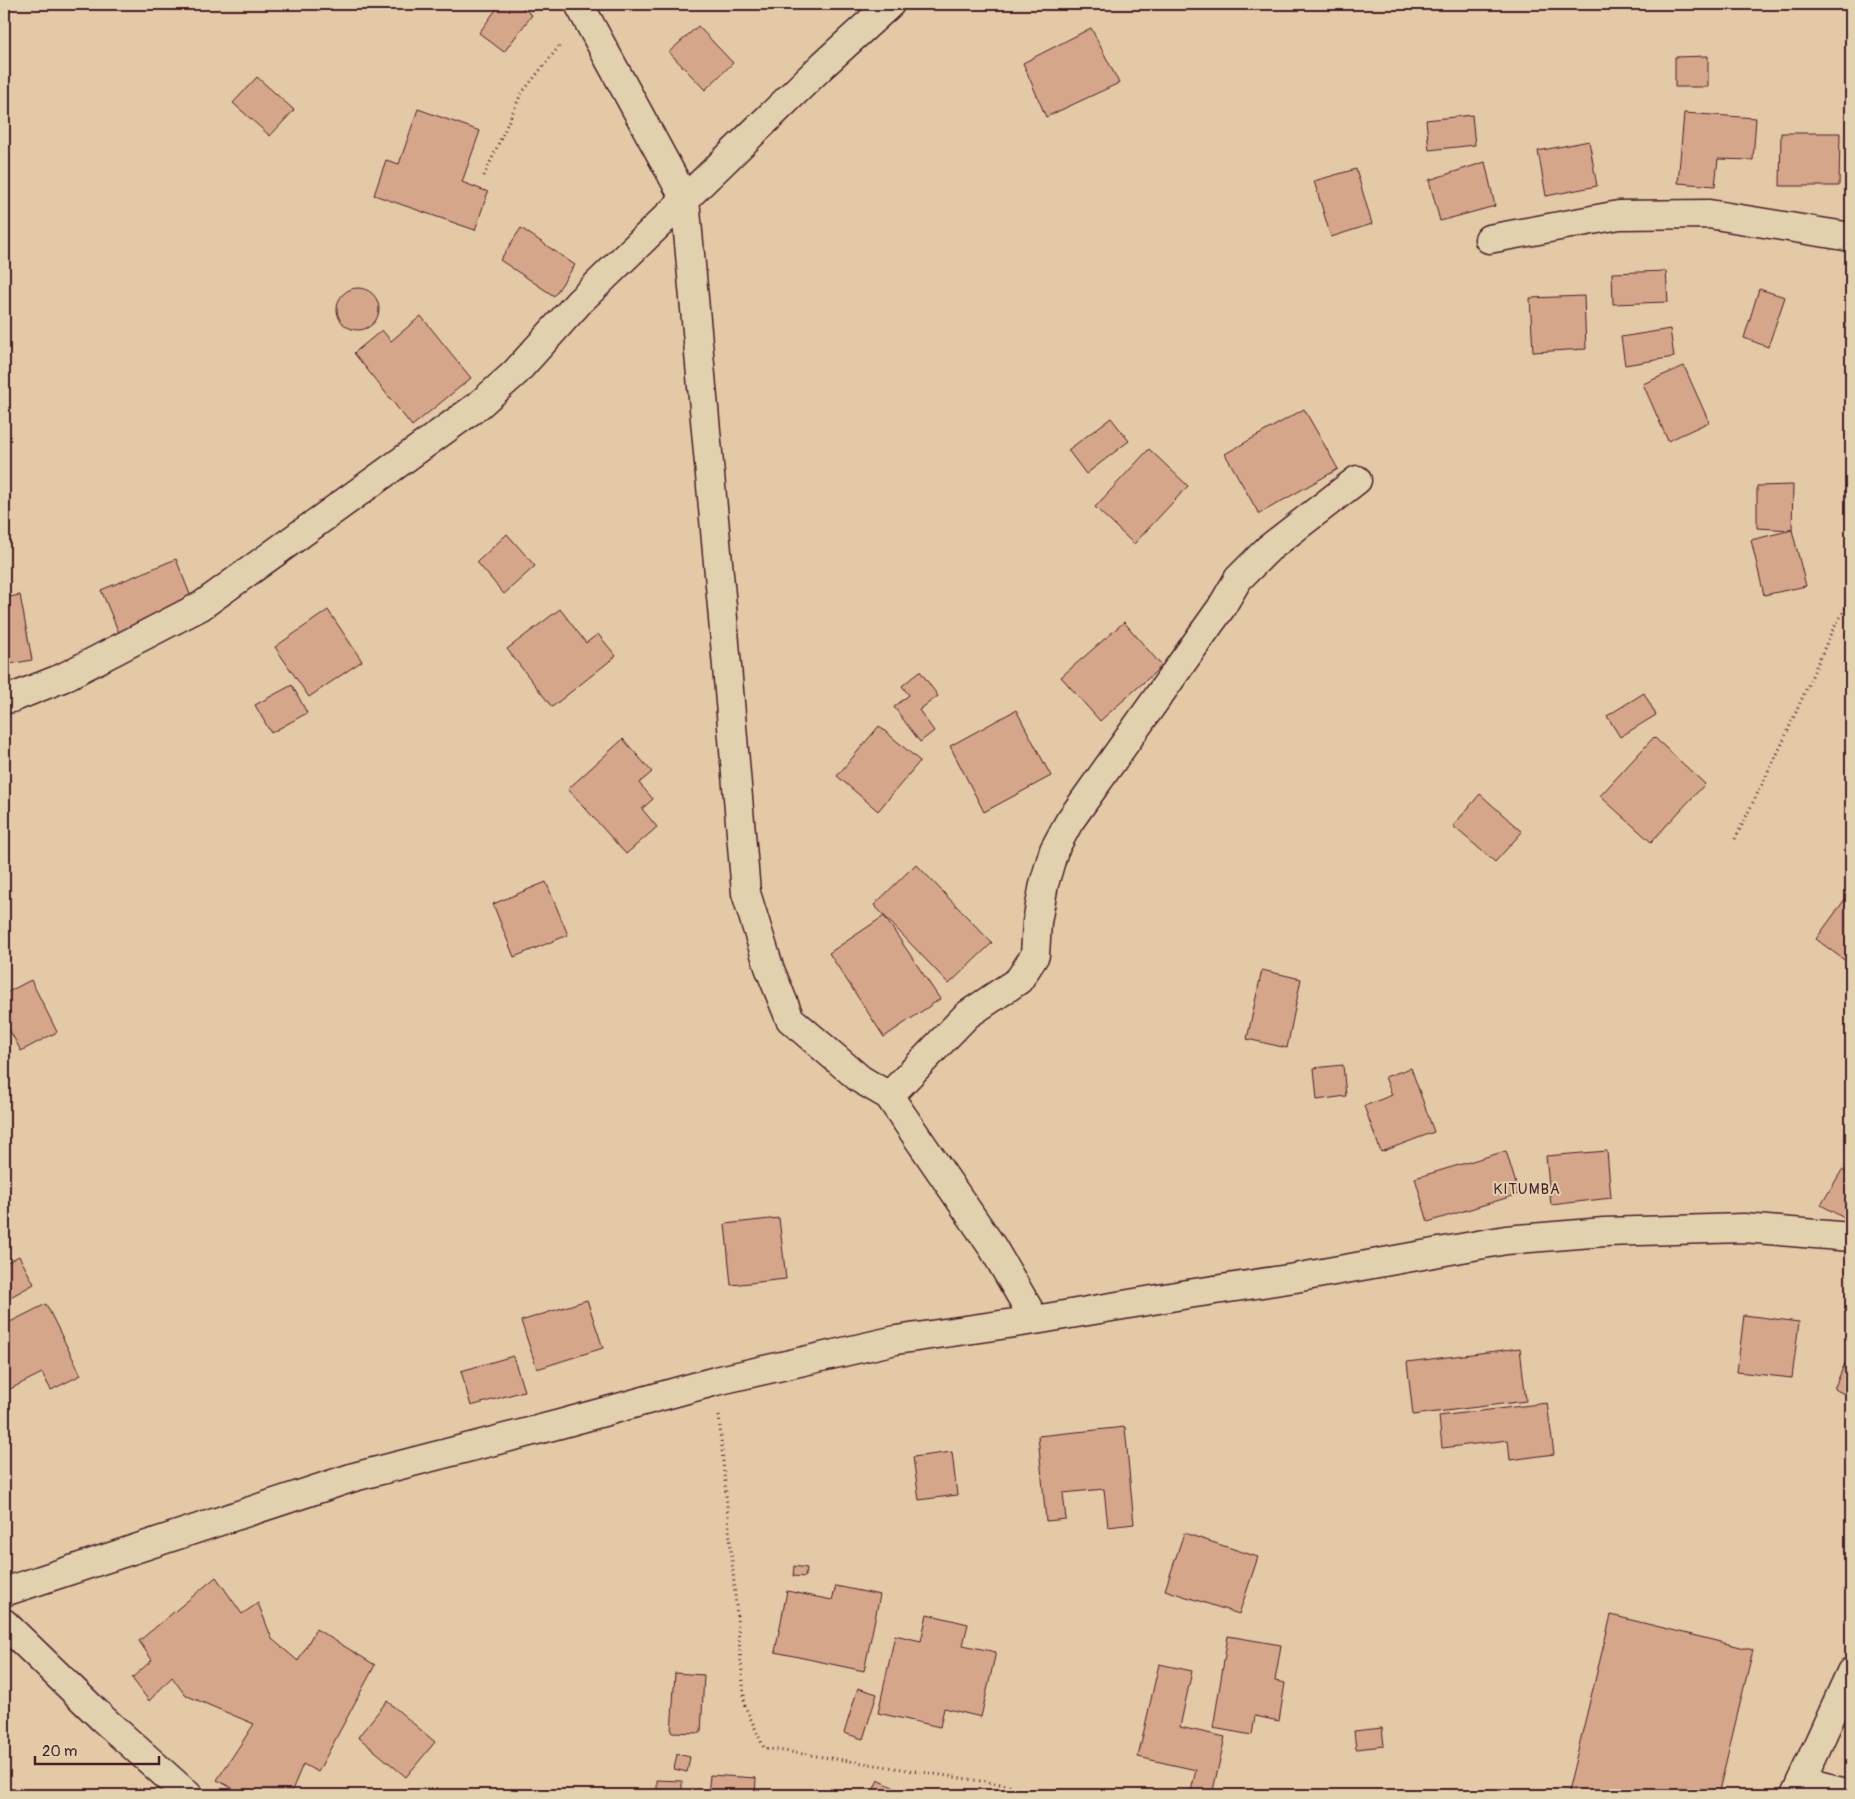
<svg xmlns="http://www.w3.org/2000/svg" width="1855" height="1799" viewBox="0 0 1855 1799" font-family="Pangolin,sans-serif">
<rect width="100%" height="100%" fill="#e3c9a6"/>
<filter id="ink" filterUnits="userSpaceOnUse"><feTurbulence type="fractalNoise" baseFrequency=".02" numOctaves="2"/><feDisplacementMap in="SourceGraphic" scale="10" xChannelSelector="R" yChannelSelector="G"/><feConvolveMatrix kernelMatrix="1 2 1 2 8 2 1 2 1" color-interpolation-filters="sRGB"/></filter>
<g filter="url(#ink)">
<path fill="#d5a68a" stroke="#4a1f2b" d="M500,4H518L532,15L504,52L479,33Z
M698,26L733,63L705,90L669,52Z
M1091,28L1119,83L1046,117L1023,63Z
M1708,56V87H1675V57Z
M257,77L294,110L270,136L233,103Z
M418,109L480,131L462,182L488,192L475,230L374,195L386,160L399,164Z
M1684,113L1756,118L1753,160L1718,159L1715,186L1678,183Z
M1472,115L1475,145L1429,150L1426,120Z
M1781,133H1840L1839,186H1780Z
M1589,141L1597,186L1546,196L1538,151Z
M1485,162L1495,206L1440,221L1429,180Z
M1356,169L1372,224L1331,237L1314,181Z
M521,228L575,265L554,296L500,260Z
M1666,271L1668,302L1613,304L1612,273Z
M337 309a21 21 0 1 1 42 0a21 21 0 1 1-42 0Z
M1759,289L1785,297L1768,347L1744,338Z
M1584,296L1586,349L1533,352L1530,298Z
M421,316L471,378L412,426L354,353L382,330L391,341Z
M1670,329L1674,357L1625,365L1621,337Z
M1684,366L1709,422L1668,441L1643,384Z
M1304,409L1338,469L1259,514L1225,454Z
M1111,418L1129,441L1086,474L1068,450Z
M1149,449L1188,486L1134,544L1095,507Z
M1793,485L1792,530L1757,528V486Z
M1792,530L1806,586L1764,595L1751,540Z
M507,534L535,566L504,594L477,562Z
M176,559L193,602L119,633L101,590Z
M20,595L32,660L4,665V598Z
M560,609L586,643L598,634L616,656L552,707L507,649Z
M328,610L362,661L309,697L275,647Z
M1124,622L1162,666L1100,721L1061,677Z
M920,671L938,696L919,710L934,731L920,742L894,707L909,695L902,686Z
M292,685L307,713L271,733L255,705Z
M1644,693L1656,715L1620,737L1607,716Z
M1016,710L1051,776L984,812L950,746Z
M879,726L920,761L878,811L837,776Z
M1654,737L1705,784L1651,842L1600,796Z
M623,739L652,772L639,783L653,799L642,809L657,827L626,854L568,789Z
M1480,794L1522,832L1495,862L1453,826Z
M916,864L992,943L949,984L874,905Z
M546,882L568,935L514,957L493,904Z
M1851,891V965L1816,939Z
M884,916L940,999L884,1037L829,953Z
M1262,970L1301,979L1287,1048L1247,1039Z
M31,980L57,1032L21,1051L9,1029L4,1031V994Z
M1343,1065L1346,1096L1317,1100L1314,1068Z
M1411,1068L1434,1132L1381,1152L1364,1106L1392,1095L1385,1077Z
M1506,1151L1519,1194L1428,1222L1415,1178Z
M1607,1151L1611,1198L1551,1205L1546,1156Z
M1842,1170L1851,1175V1222L1821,1205Z
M779,1218L786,1279L731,1285L725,1224Z
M19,1256L34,1284L7,1299L4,1293V1264Z
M587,1300L603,1348L537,1369L521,1321Z
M46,1304L81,1375L51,1390L42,1373L4,1392V1325Z
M1744,1315L1799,1322L1792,1378L1737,1372Z
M1520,1348L1526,1401L1413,1415L1407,1362Z
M1851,1349V1397L1834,1389Z
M513,1356L524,1391L471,1406L461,1371Z
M1547,1403L1554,1454L1510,1460L1508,1440L1442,1448L1439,1416Z
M1125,1427L1134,1524L1108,1527L1104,1489L1063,1493L1066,1519L1046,1521L1038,1436Z
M952,1452L957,1495L919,1500L913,1457Z
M1184,1533L1258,1557L1239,1614L1165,1590Z
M794,1566L807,1568L805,1577L793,1576Z
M216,1577L242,1614L258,1603L272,1639L298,1661L316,1629L375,1665L318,1772L303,1764L290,1795H245L217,1780L254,1724L185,1695L172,1677L149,1701L132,1678L152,1660L139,1641Z
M836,1586L880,1595L864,1671L775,1652L787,1591L832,1600Z
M927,1614L968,1624L963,1645L996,1652L981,1717L944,1708L940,1727L878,1713L895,1635L921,1641Z
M1611,1615L1753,1650L1718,1795H1567Z
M1228,1636L1281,1645L1275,1681L1285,1683L1279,1721L1255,1716L1252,1735L1213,1728Z
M1159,1664L1192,1671L1180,1727L1225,1737L1212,1795H1190L1196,1770L1138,1757Z
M675,1673L704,1675L701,1733L671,1732Z
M858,1688L877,1694L863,1739L844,1733Z
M387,1701L435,1742L406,1777L358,1737Z
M1382,1728L1384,1746L1356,1749L1354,1731Z
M677,1754L690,1757L687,1772L674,1769Z
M710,1775L756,1778L755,1795H708Z
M657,1780L682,1781V1795H657Z
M878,1780L909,1795H871Z"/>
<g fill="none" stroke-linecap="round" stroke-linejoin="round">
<g stroke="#4a1f2b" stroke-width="31">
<path id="street" d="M579,4L685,199L722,607L746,893L769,967L790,1019L860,1079L889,1096L993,1248L1035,1320
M1489,239L1619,215L1709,214L1851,237
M4,699L12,698L62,678L201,606L479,405L515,373L580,301L824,64L890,4
M889,1096L967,1015L1019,980L1035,955L1037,922L1044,884L1054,850L1069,822L1221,608L1238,579L1268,549L1357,480
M4,1592L354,1477L560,1424L716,1381L896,1340L1035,1320L1188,1294L1295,1278L1506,1240L1604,1232L1744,1228L1851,1237
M1801,1782L1851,1794"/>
</g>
<g stroke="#4a1f2b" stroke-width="31">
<path id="secondary" d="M4,1623L103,1719L188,1795
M1795,1795L1851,1672"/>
</g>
<path stroke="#4a1f2b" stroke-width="3" stroke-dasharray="1 4" stroke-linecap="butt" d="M484,176L521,94L561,44
M1735,839L1781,746L1831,633L1851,599
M719,1416L745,1706L764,1748L1007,1785L1030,1795"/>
<use href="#street" stroke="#e2d1ae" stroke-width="28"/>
<use href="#secondary" stroke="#e2d1ae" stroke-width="28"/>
</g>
</g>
<g text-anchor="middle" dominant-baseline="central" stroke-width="4" stroke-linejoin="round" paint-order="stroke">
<g font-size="15" letter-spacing="1" fill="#4a1f2b" stroke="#e2d1ae">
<text x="1527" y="1189">KITUMBA</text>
</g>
</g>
<rect width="1855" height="1799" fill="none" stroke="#e2d1ae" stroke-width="20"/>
<rect x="10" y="10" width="1835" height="1779" fill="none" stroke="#4a1f2b" stroke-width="2" filter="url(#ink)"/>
<path d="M35 1756v8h124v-8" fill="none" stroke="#4a1f2b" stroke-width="2.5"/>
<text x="42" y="1756" font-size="15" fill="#4a1f2b" stroke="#e2d1ae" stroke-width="4" paint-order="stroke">20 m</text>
</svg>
